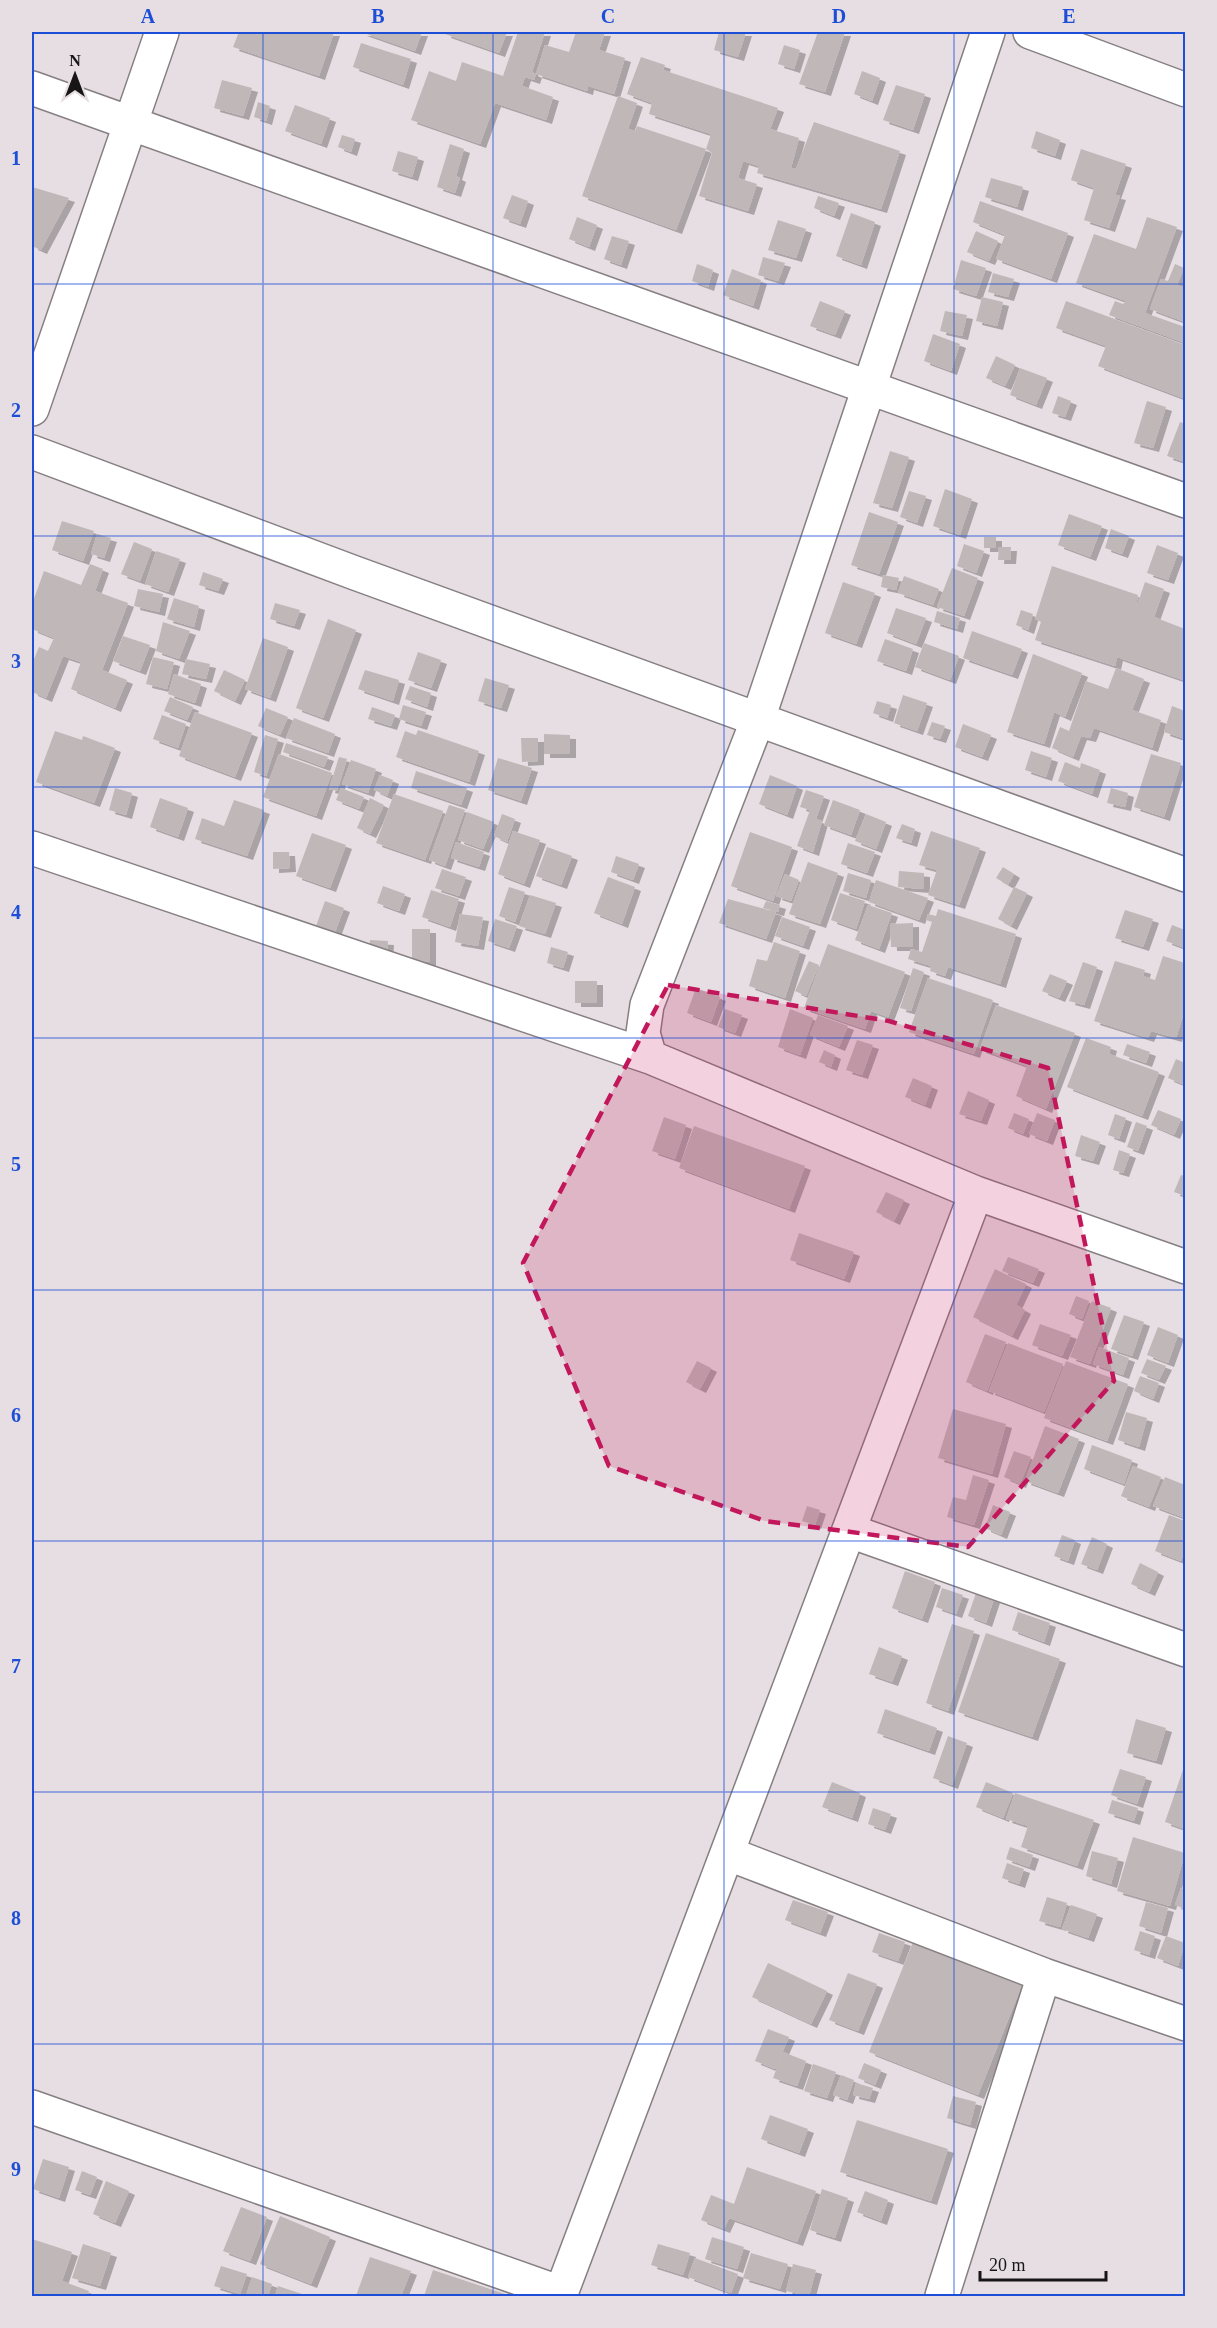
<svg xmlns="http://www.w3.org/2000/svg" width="1217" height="2328" viewBox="0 0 1217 2328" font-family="'Times New Roman',serif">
<defs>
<filter id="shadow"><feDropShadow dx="6" dy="4" stdDeviation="0" flood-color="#0004"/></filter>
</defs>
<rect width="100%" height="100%" fill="#e6dee2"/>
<path fill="#c0b7b8" filter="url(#shadow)" d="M239,32H334L319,76L233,47Z
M361,32H422L415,51Z
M446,32H507L499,53L445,34Z
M518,32H545L532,72L536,74L534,80L525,77L522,86L553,97L546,120L495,103L480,144L411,120L429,71L456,81L462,62L503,76Z
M576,32H605L599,50L625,58L614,94L588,86L587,91L536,74L545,45L569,52Z
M719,32H746L738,57L714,50Z
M818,32H845L825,92L799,84Z
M361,43L411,59L403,85L353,67Z
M784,45L800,50L794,69L778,64Z
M641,57L665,65L663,70L778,108L770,129L799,138L791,168L796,169L814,122L900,151L881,209L757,173L759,166L743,161L738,178L757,184L748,211L699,196L712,153L706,149L711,134L649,114L652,103L627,94Z
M862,71L880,78L872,101L854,94Z
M222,80L252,88L243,116L214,108Z
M896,85L925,94L913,130L883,120Z
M618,96L637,103L628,129L635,131L637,126L706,149L676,230L582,196Z
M258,102L270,106L266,121L254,117Z
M295,105L330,118L321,144L285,131Z
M1036,131L1060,140L1055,156L1031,148Z
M342,135L355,139L351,152L338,147Z
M450,144L464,149L456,176L460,178L455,193L437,187Z
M1081,149L1126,164L1115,195L1120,196L1109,228L1084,220L1094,188L1071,180Z
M398,151L418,157L412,177L392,171Z
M991,178L1023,187L1017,207L985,197Z
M32,187L69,198L41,250L32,246Z
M512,195L528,201L520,224L503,218Z
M818,196L839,203L834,216L814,208Z
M980,201L1068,233L1051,279L996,259L1005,235L973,222Z
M851,213L875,222L861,265L836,256Z
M577,217L597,225L589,247L569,239Z
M1147,217L1177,227L1145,313L1185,327V343L1109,315L1115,301L1123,304L1126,301L1076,283L1094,234L1136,249Z
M778,220L806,229L796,258L768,250Z
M976,231L998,241L989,261L967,252Z
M612,236L629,241L621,265L604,259Z
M763,257L785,263L778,281L758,275Z
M961,260L986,268L976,296L953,289Z
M697,264L713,270L708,287L692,281Z
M1175,264L1184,268L1177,285L1185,288V322L1150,309L1161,279L1168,281Z
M732,269L761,280L753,306L723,295Z
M993,273L1014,279L1008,297L988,292Z
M982,297L1003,302L997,326L976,321Z
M820,301L845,311L835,335L810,326Z
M1066,301L1185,345V393L1183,398L1098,366L1106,346L1056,328Z
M945,311L967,315L962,336L940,331Z
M933,334L960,344L951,371L924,361Z
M996,356L1015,365L1005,386L986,378Z
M1020,368L1047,378L1036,405L1010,395Z
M1058,396L1071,401L1065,417L1052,413Z
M1147,401L1166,407L1153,448L1134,443Z
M1180,422L1185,424V462L1167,456Z
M890,451L909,457L892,508L873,503Z
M945,489L972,499L960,535L933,526Z
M909,491L926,496L917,523L900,517Z
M869,512L898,522L879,574L851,565Z
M1069,514L1102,526L1090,557L1058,545Z
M62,521L94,531L83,561L52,550Z
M1111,529L1129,536L1122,554L1105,548Z
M97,534L111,538L104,558L91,554Z
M984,537H996V548H984Z
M134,542L152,549L140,581L121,574Z
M964,544L984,551L976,573L957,566Z
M1157,545L1178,553L1168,580L1147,573Z
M999,547H1011L1010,560H998Z
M156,551L180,559L168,592L145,584Z
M90,564L103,569L95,591L128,603L102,670L127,680L115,708L71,689L81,662L63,656L46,698L32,692V664L39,647L48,651L54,638L32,629V604L44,571L81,585Z
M1052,566L1138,595L1135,611L1145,582L1164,589L1154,617L1185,629L1183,680L1117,657L1115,666L1035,640L1041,622L1035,619Z
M952,568L978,578L964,616L937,607Z
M203,572L223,579L218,591L199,585Z
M883,575L899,578L896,590L881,587Z
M904,576L939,589L933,605L898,593Z
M843,582L875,593L856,644L825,633Z
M138,589L163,594L159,612L134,606Z
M174,598L199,606L194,627L167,619Z
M275,603L300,610L294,626L270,619Z
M896,608L926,618L916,644L887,633Z
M1021,610L1033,614L1028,630L1016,625Z
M937,611L960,618L957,629L934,622Z
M328,619L356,630L323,718L296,708Z
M163,622L190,631L179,659L156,651Z
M972,631L1022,649L1012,675L963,658Z
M123,636L150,645L140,671L113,661Z
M263,638L288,647L270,698L245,689Z
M885,639L913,649L906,671L877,661Z
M924,643L959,656L950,680L915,667Z
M418,652L441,660L431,688L408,680Z
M1033,654L1082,673L1065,717L1054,712L1044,744L1007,732Z
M153,657L174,662L167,689L146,684Z
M186,659L210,664L206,679L182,674Z
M1116,668L1144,679L1132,710L1161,720L1152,748L1094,728L1090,738L1081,736L1073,757L1052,748L1060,727L1069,731L1086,681L1108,689Z
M224,670L245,680L235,701L214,691Z
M365,670L399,680L393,701L358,689Z
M174,674L201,684L195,703L168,694Z
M485,678L509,685L501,708L478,701Z
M410,686L431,693L427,707L405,699Z
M903,695L927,703L917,731L894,723Z
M170,697L193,707L187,720L164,711Z
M877,701L891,705L887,718L873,713Z
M403,705L426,712L421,726L399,719Z
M1172,706L1185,711V739L1164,732Z
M372,707L395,715L391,726L368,719Z
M266,708L288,717L280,735L258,726Z
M195,712L252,733L235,777L179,756Z
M162,715L186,724L178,748L153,739Z
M294,718L335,734L328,753L286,738Z
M932,722L945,726L940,739L927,735Z
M963,724L991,735L982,757L955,747Z
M418,730L479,751L469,782L396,757L405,731L416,735Z
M55,731L82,740L83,736L115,748L94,803L36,782Z
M544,734L570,735V754H544Z
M265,735L278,739L266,776L254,772Z
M521,738H538V761L522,762Z
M286,743L328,757L324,767L283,752Z
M1031,751L1052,758L1046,777L1025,770Z
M279,754L332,773L316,816L263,797Z
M1151,754L1181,763L1164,817L1134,807Z
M339,757L347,759L337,791L329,789Z
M498,758L532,768L521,801L488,790Z
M351,760L376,769L368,793L342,784Z
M1065,762L1080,768L1081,763L1100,770L1092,794L1058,781Z
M416,771L467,788L461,805L411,788Z
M380,775L393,780L387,796L374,790Z
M770,775L797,786L787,815L759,804Z
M115,788L132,793L126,815L109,810Z
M341,788L364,797L359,809L336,800Z
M1111,788L1128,793L1125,807L1107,803Z
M806,790L824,796L816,819L822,821L813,852L797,846L810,810L800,807Z
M394,794L443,811L425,860L376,843Z
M160,798L188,808L178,837L150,827Z
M370,798L384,805L370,834L357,828Z
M234,800L264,810L247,856L195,839L202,818L224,826Z
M833,800L860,810L851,835L824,825Z
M449,805L465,810L445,866L429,860Z
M467,812L494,822L483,849L458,840Z
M502,814L515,819L507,842L494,836Z
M866,814L886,822L876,849L855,841Z
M902,824L915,829L911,843L896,838Z
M513,831L540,840L524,884L498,874Z
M931,831L980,848L959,905L928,895L937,870L919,865Z
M750,832L792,847L773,901L731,886Z
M312,833L346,845L330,888L296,876Z
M456,842L484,852L479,867L451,858Z
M848,843L875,852L867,873L841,864Z
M547,847L572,856L561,885L536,876Z
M273,852H289L290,868L273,869Z
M616,856L639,864L633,880L611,872Z
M808,862L838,873L820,924L789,914Z
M1003,867L1014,874L1008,885L996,878Z
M442,869L466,877L459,896L435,888Z
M899,871L924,873V889L898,887Z
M848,873L871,880L866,898L843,891Z
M785,874L799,880L791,901L776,896Z
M608,877L635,887L622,924L594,913Z
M876,880L928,898L919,920L869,902Z
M383,886L405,894L399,911L377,903Z
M509,887L525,892L515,922L499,916Z
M1014,887L1027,893L1011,926L998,919Z
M431,890L459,899L450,927L422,917Z
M840,893L865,901L856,929L831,920Z
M530,895L556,903L545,934L519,926Z
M728,899L776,912L766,939L719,923Z
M325,901L344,908L334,935L315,929Z
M766,901L780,905L778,912L763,908Z
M868,905L892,913L879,949L855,940Z
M938,909L1016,934L1000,984L948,967L945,976L930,971L931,966L908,959L911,949L922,952L932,922L926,920L928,914L936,916Z
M1125,910L1153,919L1143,947L1115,938Z
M460,914L483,917L478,946L455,942Z
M782,917L810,927L803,946L775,936Z
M495,919L517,926L509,948L488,941Z
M913,923V947H891L890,924Z
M1172,925L1185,930V948L1166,941Z
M412,929H430V962H412Z
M370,940L388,941L387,956L369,954Z
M774,942L800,951L785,998L749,986L757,959L767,961Z
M828,944L905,972L888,1017L871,1011L865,1029L804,1008Z
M551,947L568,952L563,968L547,963Z
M1163,956L1185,963V1009L1176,1038L1151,1031L1148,1038L1094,1021L1115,961L1145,970L1143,976L1155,980Z
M809,961L819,965L806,996L795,991Z
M1083,962L1097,967L1084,1005L1069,1001Z
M913,968L924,972L911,1011L900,1008Z
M1050,974L1067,981L1059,998L1042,991Z
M928,978L993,1000L974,1054L909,1032Z
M575,981H597V1003H575Z
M696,988L720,997L711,1022L687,1013Z
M996,1005L1075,1033L1046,1109L1016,1096L1027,1066L980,1049Z
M725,1009L742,1015L735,1033L718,1027Z
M790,1009L813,1018L800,1055L778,1047Z
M818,1015L848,1026L839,1047L810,1035Z
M1086,1038L1111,1047L1109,1054L1159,1072L1142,1116L1067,1087Z
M857,1040L873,1045L862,1075L846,1070Z
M1127,1044L1150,1052L1146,1063L1123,1055Z
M824,1050L835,1055L831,1067L819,1062Z
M1176,1059L1185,1063V1085L1168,1078Z
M913,1078L932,1086L925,1105L905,1097Z
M968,1091L989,1100L981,1121L959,1114Z
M1158,1110L1181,1119L1174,1135L1151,1125Z
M1014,1113L1029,1119L1023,1134L1008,1128Z
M1037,1113L1055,1120L1047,1141L1029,1134Z
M1115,1114L1126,1118L1119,1139L1108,1135Z
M664,1117L686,1125L675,1159L652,1151Z
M1136,1122L1147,1126L1138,1151L1127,1147Z
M694,1126L805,1166L789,1209L679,1168Z
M1081,1135L1100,1142L1093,1161L1075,1156Z
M1119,1150L1130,1154L1123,1173L1113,1170Z
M1181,1175L1185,1176V1196L1174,1192Z
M886,1192L904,1200L894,1221L876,1212Z
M799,1233L854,1252L844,1279L790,1260Z
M1008,1257L1039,1269L1033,1283L1002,1271Z
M995,1269L1026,1284L1016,1305L1025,1310L1012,1336L973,1317Z
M1076,1296L1089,1301L1082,1319L1069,1314Z
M1092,1301L1111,1308L1090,1364L1070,1357Z
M1124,1315L1144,1322L1132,1356L1111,1349Z
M1040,1324L1071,1335L1062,1356L1032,1345Z
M1158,1327L1178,1335L1168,1363L1147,1355Z
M985,1334L1006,1342L987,1391L966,1382Z
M1008,1343L1063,1364L1044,1412L989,1391Z
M1099,1347L1129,1358L1123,1375L1093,1364Z
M1147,1359L1166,1366L1159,1380L1141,1373Z
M697,1361L711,1368L700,1389L686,1382Z
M1066,1361L1128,1384L1107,1441L1044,1418Z
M1140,1376L1159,1383L1153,1399L1134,1391Z
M953,1409L1006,1424L992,1474L938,1458Z
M1126,1412L1147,1418L1139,1447L1118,1440Z
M1045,1426L1079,1439L1058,1493L1025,1481Z
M1092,1445L1132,1460L1124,1484L1084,1469Z
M1014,1451L1031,1457L1020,1484L1004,1477Z
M1133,1466L1161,1477L1149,1507L1121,1496Z
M973,1475L989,1480L974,1525L947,1517L953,1497L966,1500Z
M1165,1477L1185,1485V1518L1153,1506Z
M993,1505L1010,1512L1001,1535L985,1528Z
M807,1506L820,1510L815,1525L802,1521Z
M1169,1515L1185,1521V1549L1181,1561L1155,1551Z
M1062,1535L1075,1540L1068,1561L1054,1556Z
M1092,1537L1107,1544L1097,1570L1081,1564Z
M1140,1563L1158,1572L1149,1592L1131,1584Z
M905,1571L935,1582L922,1619L892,1608Z
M942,1588L963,1595L956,1614L936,1607Z
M976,1593L994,1599L986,1623L968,1616Z
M1018,1612L1050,1623L1044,1642L1012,1630Z
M952,1624L974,1631L948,1711L926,1703Z
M986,1633L1060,1659L1032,1737L958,1712Z
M879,1647L902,1656L892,1682L869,1674Z
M885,1709L937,1728L929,1751L877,1733Z
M1136,1719L1166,1728L1156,1761L1127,1753Z
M948,1736L967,1743L952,1785L933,1778Z
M1185,1764V1829L1165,1822Z
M1120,1769L1146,1777L1137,1804L1111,1795Z
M832,1782L860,1793L852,1818L822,1807Z
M986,1782L1013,1793L1003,1818L976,1807Z
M1015,1793L1094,1820L1077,1866L1021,1847L1028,1826L1006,1819Z
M1112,1800L1138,1808L1134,1821L1108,1813Z
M873,1808L891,1814L885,1830L868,1824Z
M1133,1837L1185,1853L1170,1906L1117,1891Z
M1010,1847L1033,1855L1029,1867L1006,1859Z
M1092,1851L1118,1858L1111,1884L1086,1876Z
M1007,1863L1024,1869L1019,1884L1002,1878Z
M1181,1888L1185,1889V1909L1175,1905Z
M1047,1897L1067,1903L1060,1927L1039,1921Z
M793,1900L828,1912L820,1933L785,1920Z
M1146,1902L1168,1908L1161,1933L1139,1926Z
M1071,1905L1097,1914L1088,1938L1062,1929Z
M1140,1931L1155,1936L1149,1955L1134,1950Z
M879,1933L905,1942L898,1961L872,1952Z
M1166,1936L1185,1943L1178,1966L1157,1958Z
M913,1942L1022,1985L978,2095L869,2052Z
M768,1963L827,1991L811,2024L752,1997Z
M848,1973L877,1984L858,2031L829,2020Z
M768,2029L789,2037L775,2069L755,2061Z
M783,2052L806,2061L797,2086L773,2078Z
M864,2063L881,2070L875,2085L858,2078Z
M813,2064L836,2072L827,2098L804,2091Z
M841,2075L854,2080L847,2100L833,2095Z
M856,2083L873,2088L869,2099L853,2095Z
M953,2096L976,2102L970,2125L947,2118Z
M770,2115L808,2129L799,2153L761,2139Z
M857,2120L948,2149L931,2201L840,2172Z
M43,2159L69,2167L59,2198L33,2189Z
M747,2167L816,2191L797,2242L729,2218L724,2229L701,2220L711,2195L734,2204Z
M82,2171L97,2177L90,2195L75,2190Z
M106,2181L129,2191L115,2223L93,2214Z
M822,2189L848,2198L835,2238L810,2230Z
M865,2191L888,2200L881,2221L857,2212Z
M241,2207L267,2217L250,2261L223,2251Z
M280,2216L330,2237L311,2284L260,2264Z
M712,2237L744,2247L737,2269L705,2259Z
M32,2239L72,2252L62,2281L89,2291L87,2296H43L32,2293Z
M83,2244L111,2253L100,2286L72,2278Z
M658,2244L690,2253L683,2275L651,2265Z
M751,2253L788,2264L780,2289L743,2278Z
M370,2257L411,2271L401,2296H356Z
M695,2258L738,2274L731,2293L688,2277Z
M793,2264L816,2270L809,2296L786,2291Z
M221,2266L247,2274L240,2294L214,2286Z
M433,2270L511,2296H424Z
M252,2277L272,2284L268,2296H246Z
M278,2286L308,2296H275Z"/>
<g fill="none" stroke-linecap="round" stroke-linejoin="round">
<g stroke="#867f82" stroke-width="36">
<path id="minor" d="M1030,32L1186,90
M32,88L1186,501
M32,409L162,32
M32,452L355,573L1186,875
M32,848L650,1057
M976,1193L1186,1267
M850,1531L1186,1650
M729,1854L1044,1975L1186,2024
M32,2107L561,2293
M560,2296L976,1193L650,1057L643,1033L647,1005L758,719L988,32
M942,2296L1044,1975"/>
</g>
<use href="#minor" stroke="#fff" stroke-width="33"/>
</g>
<path fill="#c2185b" fill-opacity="0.2" stroke="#c2185b" stroke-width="4.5" stroke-dasharray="12 8" stroke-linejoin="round" d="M668,985L889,1021L1048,1068L1114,1381L968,1547L765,1521L609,1466L523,1263Z"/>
<path fill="none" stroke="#1d4ed8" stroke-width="1.5" stroke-opacity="0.55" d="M263,32V2296M493,32V2296M724,32V2296M954,32V2296M32,284H1186M32,536H1186M32,787H1186M32,1038H1186M32,1290H1186M32,1541H1186M32,1792H1186M32,2044H1186"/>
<rect width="1217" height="2328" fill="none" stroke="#e6dee2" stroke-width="66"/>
<g transform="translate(75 75)" stroke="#e6dee2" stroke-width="4.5" paint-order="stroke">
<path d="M0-4.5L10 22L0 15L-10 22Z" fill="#171516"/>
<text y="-9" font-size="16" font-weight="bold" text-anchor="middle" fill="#171516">N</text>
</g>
<path d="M980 2271v9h126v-9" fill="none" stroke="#171516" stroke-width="3"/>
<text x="989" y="2271" font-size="18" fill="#171516" stroke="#e6dee2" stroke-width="4.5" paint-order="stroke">20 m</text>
<rect x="33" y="33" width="1151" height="2262" fill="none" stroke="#1d4ed8" stroke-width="2"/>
<g font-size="20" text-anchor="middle" font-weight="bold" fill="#1d4ed8">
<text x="148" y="23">A</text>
<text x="378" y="23">B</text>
<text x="608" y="23">C</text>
<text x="839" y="23">D</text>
<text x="1069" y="23">E</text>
<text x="16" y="165">1</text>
<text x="16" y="417">2</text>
<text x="16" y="668">3</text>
<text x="16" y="919">4</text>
<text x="16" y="1171">5</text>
<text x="16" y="1422">6</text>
<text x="16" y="1673">7</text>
<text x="16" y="1925">8</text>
<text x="16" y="2176">9</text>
</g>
</svg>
